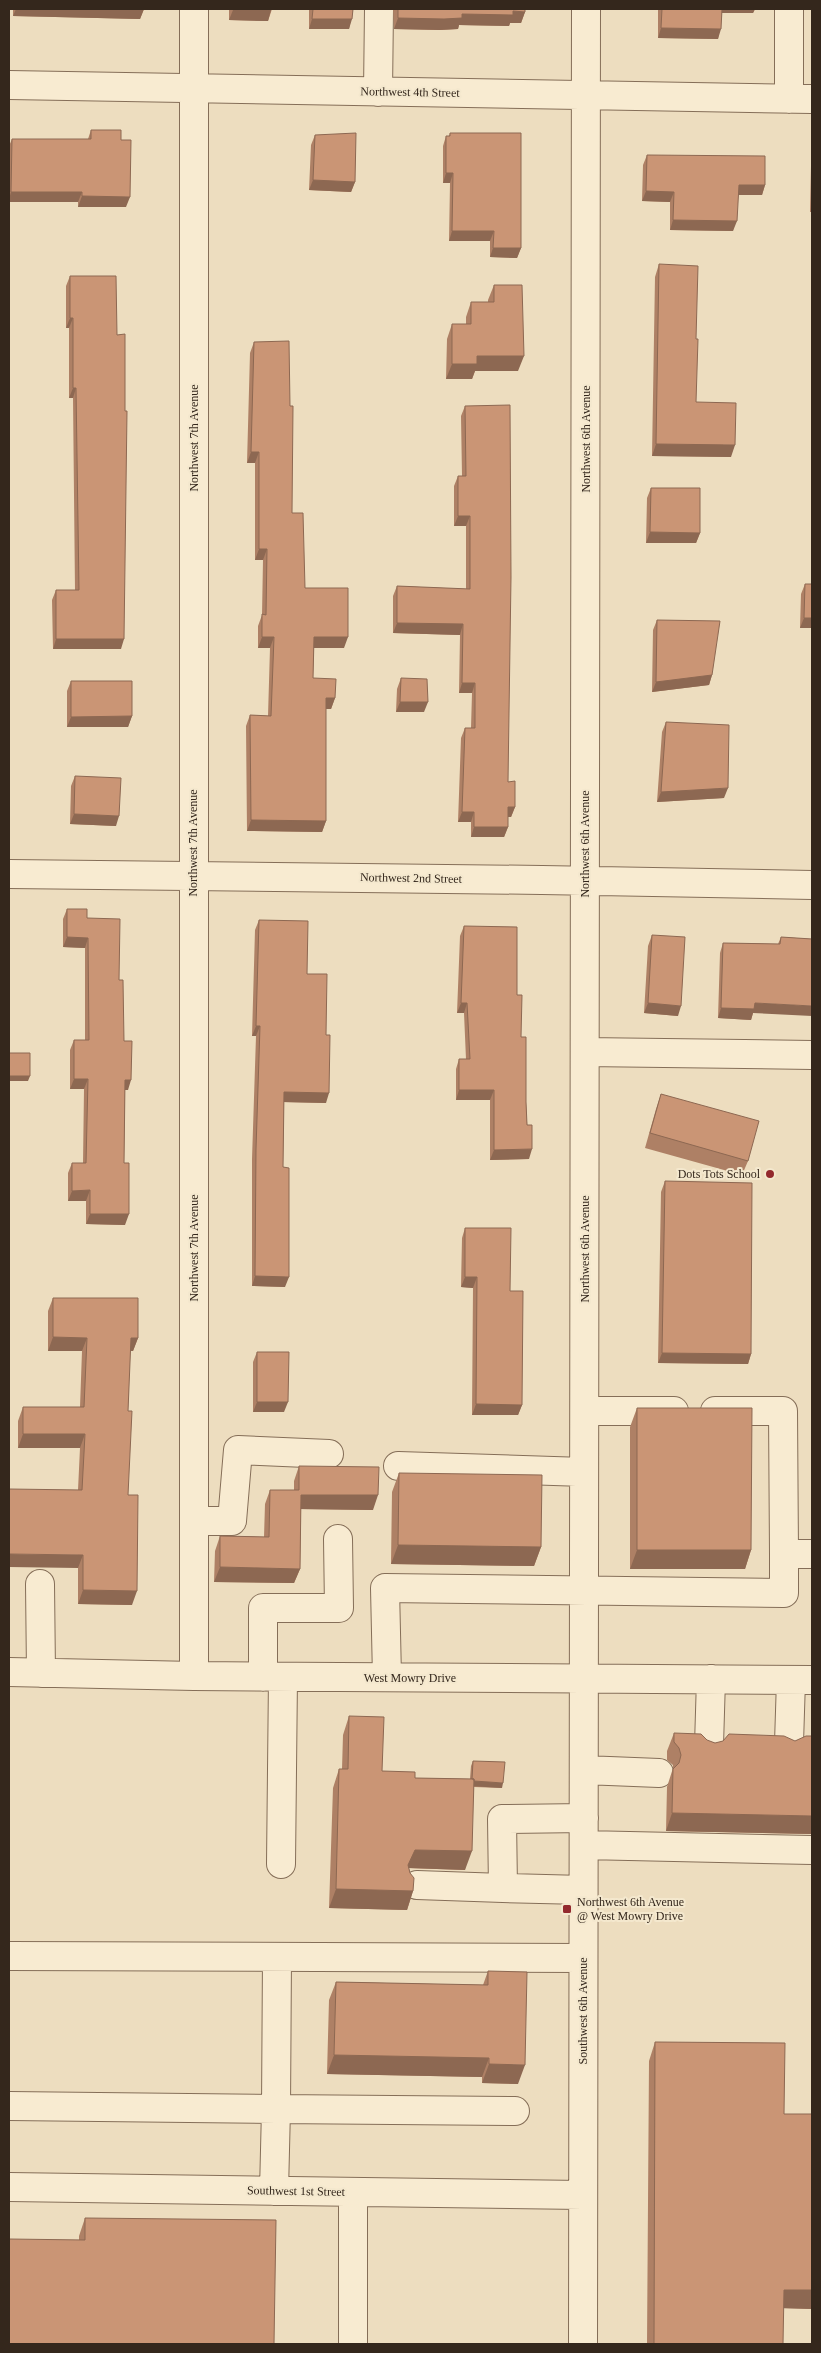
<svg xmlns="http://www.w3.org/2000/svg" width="821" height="2353" viewBox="0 0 821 2353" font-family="Georgia,serif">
<rect width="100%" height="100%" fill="#edddbf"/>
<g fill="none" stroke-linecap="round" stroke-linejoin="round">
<g stroke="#856e58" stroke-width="30">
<path id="minor" d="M9,85L812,99
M378,92L379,9
M789,99V9
M9,874L542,880L812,885
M585,1052L812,1055
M585,1411H674
M715,1411H783L784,1554
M398,1466L584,1472
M195,1521H232L238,1450L329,1454
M40,1584L41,1673
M9,1672L194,1676L812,1680
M194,1676V9
M263,1677V1608H339L338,1539
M387,1677L385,1588L784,1593V1554H812
M789,1743L791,1680
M709,1745L711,1679
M584,1770L659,1773
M584,1845L812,1850
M281,1864L283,1677
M417,1885L503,1888L502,1819L584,1818
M503,1888L583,1890
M9,1956L583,1958
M277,1957L276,2109L515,2111
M9,2106L276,2109L274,2191
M9,2187L582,2195
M353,2192V2344
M583,2344L586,9"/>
</g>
<use href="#minor" stroke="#f8ebd1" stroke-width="28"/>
</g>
<path fill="#ae8065" d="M13,9H144L140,19L13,16Z
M229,9H272L268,21L229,20Z
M309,9H353L349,29H309Z
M393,9H525V12L521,23H510L509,26L459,25L458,29L440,30L394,29Z
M658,9H755L753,13H722L718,39L658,38Z
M91,130L121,140L126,207H78V202H9V146L12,139H88Z
M450,133L521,248L517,258L490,257V241H449L450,183H443V146L446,136H449Z
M315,135L355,182L351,192L309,190L311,145Z
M647,155L765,185L762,195H738L733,231L670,230V202L642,201L643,165Z
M812,162V212H810L811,166Z
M659,264L696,339V402L731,457L652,456L655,277Z
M70,276L121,649H53L52,600L56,590H75L73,398H69V328H66V286Z
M494,285L518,371H475L472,379H446L447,339L452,324H466V317L471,302H488V300Z
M254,342L292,513L305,588L344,648H314L313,678L335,698L331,709H326V821L322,832L247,831L246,726L250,715L268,716L270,648H258V626L262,615L263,560H255V463H247L250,353Z
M465,406L508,782L515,807L511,817H508V827L504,837H471V822H458L461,738L465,728H471L472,693H459L460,635L393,633V596L397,586L466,589V526H454V486L458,476H462L461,416Z
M651,488L700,533L696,543H646L647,498Z
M805,584H812V628H800L801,594Z
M657,620L712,675L709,685L652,692L653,630Z
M401,678L424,712H396L397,689Z
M71,681L132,716L128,727H67V691Z
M666,722L724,798L657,802L662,732Z
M75,776L116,826L70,824L71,786Z
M67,909L87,918L119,980L128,1090H125L124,1163L125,1225L86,1224V1201H68V1173L72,1163H83L84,1089H70V1050L74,1040H85V948L63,947V919Z
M259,920L307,974L326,1035V1103L284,1102L283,1167L285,1287L252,1286V1159L256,1036H252L255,930Z
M464,926L517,995L526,1102L529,1159L490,1160V1100H456V1069L459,1059H466L464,1013H457L460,936Z
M652,935L678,1016L644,1013L648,946Z
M781,937L812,939L753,1013L751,1020L718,1018L720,953L723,943L778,944Z
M661,1094L748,1161L742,1175L645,1148L656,1109Z
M665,1181L751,1354L748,1364L658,1363L661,1192Z
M465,1228L510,1291L522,1405L518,1415H472L473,1288L461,1287L462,1238Z
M53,1298L138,1338L133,1351H130L128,1411V1495L132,1605L78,1604V1490L80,1448H18V1421L23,1407H80L82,1351H48V1311Z
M257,1352L284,1412H253V1362Z
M637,1408L751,1550L745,1569H630V1427Z
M299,1466L373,1510L301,1509L300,1569L294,1583L214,1582L215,1551L220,1536L264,1537L265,1504L270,1490H294V1481Z
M399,1473L541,1547L534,1566L391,1564L392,1492Z
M349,1716L382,1771L415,1778L470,1779L471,1766L473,1761L502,1788L474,1787L465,1870L409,1868L413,1891L407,1910L329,1908L333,1788L339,1769H342L343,1735Z
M674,1733L715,1743L795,1741L812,1736V1834L666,1831L667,1787L673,1768V1765L667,1760V1751Z
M488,1971L518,2084L482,2083V2077L327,2074L329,2000L336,1982L483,1985Z
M655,2042L784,2114H812V2309L783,2308V2344H647L649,2061Z
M85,2218L274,2344L79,2240V2236Z"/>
<path fill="#8d6852" d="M16,9H144L140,19L13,16Z
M720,9H755L753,13H718Z
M233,10H271L268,21L229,20Z
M513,11L525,12L521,23H510L509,26L459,25L458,29L440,30L394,29L398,18L462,14Z
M312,19H352L349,29H309Z
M661,28L721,29L718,39L658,38Z
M446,173H453L450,183H443Z
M313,180L355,182L351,192L309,190Z
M739,185H765L762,195H735Z
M646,191L674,192L670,202L642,201Z
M11,192H82L78,202H9V199Z
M82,196L130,197L126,207H78Z
M673,220L737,221L733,231L670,230Z
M452,231H494L490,241H449Z
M493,248H521L517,258L490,257Z
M70,318H73L69,328H66Z
M477,356H524L518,371H475L472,379H446L452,364Z
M73,388H76L73,398H69Z
M656,444L735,445L731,457L652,456Z
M251,452H259L255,463H247Z
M458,516H470L466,526H454Z
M650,532L700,533L696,543H646Z
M259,549H267L263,560H255Z
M804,618H812V628H800Z
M397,623L463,624L460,635L393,633Z
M262,637H274L270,648H258Z
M314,637H348L344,648H310Z
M56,639H124L121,649H53Z
M712,675L709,685L652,692L656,682Z
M462,683H475L472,693H459Z
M326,698H335L331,709H322Z
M400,702H428L424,712H396Z
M132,716L128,727H67L71,717Z
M728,788L724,798L657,802L661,792Z
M508,807H515L511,817H504Z
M462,812H474L471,822H458Z
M74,814L119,816L116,826L70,824Z
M251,820L326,821L322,832L247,831Z
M474,827H508L504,837H471Z
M67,937L88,938L85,948L63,947Z
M461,1003H467L464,1013H457Z
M648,1003L681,1006L678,1016L644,1013Z
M755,1003L812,1006V1016L753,1013L751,1020L718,1018L721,1008Z
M256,1026H260L256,1036H252Z
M9,1076H30L28,1081H9Z
M74,1079H88L84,1089H70Z
M125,1080H131L128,1090H122Z
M459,1090H494L490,1100H456Z
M284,1092L329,1093L326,1103L281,1102Z
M532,1149L529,1159L490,1160L494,1150Z
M90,1190L86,1201H68L72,1191Z
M90,1214H129L125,1225L86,1224Z
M255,1276L289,1277L285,1287L252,1286Z
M465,1277H477L473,1288L461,1287Z
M53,1337L87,1338L82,1351H48Z
M131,1338H138L133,1351H126Z
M662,1353L751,1354L748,1364L658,1363Z
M257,1402H288L284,1412H253Z
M476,1404L522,1405L518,1415H472Z
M23,1434H85L80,1448H18Z
M301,1495H378L373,1510L296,1509Z
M398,1545L541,1547L534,1566L391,1564Z
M637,1550H751L745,1569H630Z
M9,1554L83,1555L78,1568L9,1567Z
M220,1567L300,1569L294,1583L214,1582Z
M83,1590L137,1591L132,1605L78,1604Z
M472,1781L503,1783L502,1788L470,1786Z
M672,1813L812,1816V1834L666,1831Z
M415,1850L472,1851L465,1870L408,1868V1865Z
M336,1889L413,1891L407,1910L329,1908Z
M334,2055L489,2058L482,2077L327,2074Z
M489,2064L525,2065L518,2084L482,2083Z
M784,2290H812V2309L777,2308Z"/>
<path fill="#ca9575" stroke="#8d6852" d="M233,9H272L271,10H233Z
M313,9H353L352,19H312Z
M398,9H525V12L513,11V15L462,14V18L444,19L398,18Z
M662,9H722L721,29L661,28Z
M91,130H121V140H131L130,197L82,196V192H11L12,139H91Z
M356,133L355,182L313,180L315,135Z
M450,133H521V248H493L494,231H452L453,173H446V136H450Z
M647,155L765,156V185H739L737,221L673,220L674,192L646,191Z
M659,264L698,266L696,339H698L696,402L736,403L735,445L656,444Z
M70,276H116L117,335L125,334V411H127L124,639H56V590H79L76,388H73V318H70Z
M494,285H522L524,356H477V364H452V324H471V302H494Z
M289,341L290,406H293L292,513H303L305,588H348V637H314L313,678L336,679L335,698H326V821L251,820L250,715L271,716L274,637H262V614L266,615L267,549H259V452H251L254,342Z
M510,405L511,577L508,782L515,781V807H508V827H474V812H462L465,728H475V683H462L463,624L397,623V586L470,589V516H458V476H466L465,406Z
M651,488H700V533L650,532Z
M805,584H812V618H804Z
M657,620L720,621L712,675L656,682Z
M401,678L427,679L428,702H400Z
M71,681H132V716L71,717Z
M666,722L729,725L728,788L661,792Z
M75,776L121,778L119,816L74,814Z
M67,909H87V918L120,919L119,980H123L124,1041H132L131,1080H125L124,1163H129V1214H90V1190L72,1191V1163H86L88,1079H74V1040H89L88,938L67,937Z
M259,920L308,921L307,974H327L326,1035H330L329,1093L284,1092L283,1167L289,1168V1277L255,1276L256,1149L260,1026H256Z
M464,926L517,927V995H522L521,1037H526V1102L527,1125H532V1149L494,1150V1090H459V1059H470L467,1003H461Z
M652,935L685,937L681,1006L648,1003Z
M781,937L812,939V1006L755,1003L754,1009L721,1008L723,943L780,944Z
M9,1053H30V1076H9Z
M661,1094L759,1121L748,1161L650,1133Z
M665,1181L752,1183L751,1354L662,1353Z
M465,1228H511L510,1291H523L522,1405L476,1404L477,1277H465Z
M53,1298H138V1338H131L128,1411H132L128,1495H138L137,1591L83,1590V1555L9,1554V1489L82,1490L85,1434H23V1407H84L87,1338L53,1337Z
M257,1352H289L288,1402H257Z
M637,1408H752L751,1550H637Z
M299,1466L379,1467L378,1495H301L300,1569L220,1567V1536L269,1537L270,1490H299Z
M399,1473L542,1475L541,1547L398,1545Z
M349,1716L384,1717L382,1771L415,1772V1778L474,1779L472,1851L415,1850L408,1865L410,1873L414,1878L413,1891L336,1889L339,1769H348Z
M674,1733L701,1734L707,1740L715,1743L723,1741L729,1734L784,1736L795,1741L806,1736H812V1816L672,1813L673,1769L679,1763L681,1755L679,1748L674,1742Z
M473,1761L505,1762L503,1783L474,1781V1779H472Z
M488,1971L527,1972L525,2065L489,2064V2058L334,2055L336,1982L488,1985Z
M655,2042L785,2043L784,2114H812V2290H784L783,2344H654Z
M85,2218L276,2220L274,2344H9V2239L85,2240Z"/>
<g fill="#93292d" stroke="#f4e8ce" stroke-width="2">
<circle cx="770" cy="1174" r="5"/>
<rect x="562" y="1904" width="10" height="10" rx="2.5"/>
</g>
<g text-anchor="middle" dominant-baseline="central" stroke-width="4" stroke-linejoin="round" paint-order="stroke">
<g font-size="12" fill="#34271c" stroke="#f4e8ce">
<text transform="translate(410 92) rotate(1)">Northwest 4th Street</text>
<text transform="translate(194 438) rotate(-90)">Northwest 7th Avenue</text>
<text transform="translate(586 439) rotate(-90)">Northwest 6th Avenue</text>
<text transform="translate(193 843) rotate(-90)">Northwest 7th Avenue</text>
<text transform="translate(585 844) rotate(-90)">Northwest 6th Avenue</text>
<text transform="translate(411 878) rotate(1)">Northwest 2nd Street</text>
<text transform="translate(194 1248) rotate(-90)">Northwest 7th Avenue</text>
<text transform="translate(585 1249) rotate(-90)">Northwest 6th Avenue</text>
<text x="410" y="1678">West Mowry Drive</text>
<text transform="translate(583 2011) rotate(-90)">Southwest 6th Avenue</text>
<text transform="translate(296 2191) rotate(1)">Southwest 1st Street</text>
</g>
<g font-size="12" fill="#34271c" stroke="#f4e8ce" text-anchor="end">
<text x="760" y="1174">Dots Tots School</text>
<text x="577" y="1902" text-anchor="start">Northwest 6th Avenue<tspan x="577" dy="14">@ West Mowry Drive</tspan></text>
</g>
</g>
<rect width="821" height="2353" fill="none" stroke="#34271c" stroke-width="20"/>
</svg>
